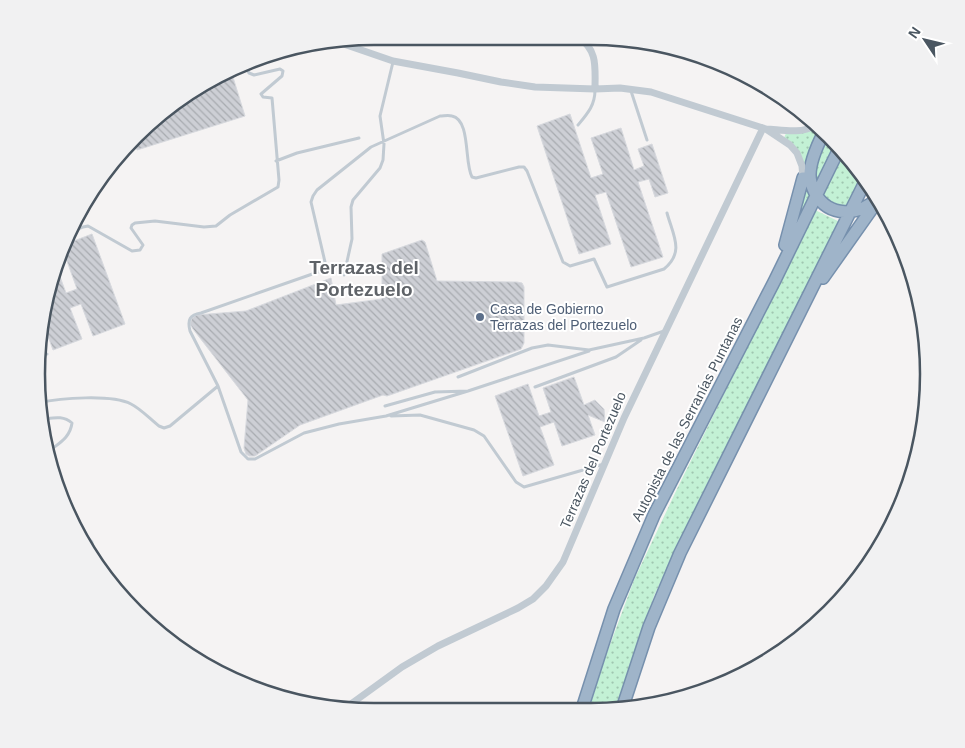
<svg xmlns="http://www.w3.org/2000/svg" width="965" height="748" viewBox="0 0 965 748" font-family="Helvetica,sans-serif">
<defs>
<pattern id="grass-dots" width="8" height="8" patternUnits="userSpaceOnUse" patternTransform="scale(1.25)"><rect width="8" height="8" fill="#c3f1d5"/><path d="M2 2h.1M6 6h.1" fill="none" stroke="#a0c6b0" stroke-width="1.8" stroke-linecap="round"/></pattern>
<pattern id="building-back-hatch" width="6" height="6" patternUnits="userSpaceOnUse" patternTransform="scale(1.25)"><rect width="6" height="6" fill="#cdcfd5"/><path d="M-1 5l2 2M0 0l6 6M5-1l2 2" fill="none" stroke="#a8abb0"/></pattern>
</defs>
<rect width="100%" height="100%" fill="#f5f3f3"/>
<path fill="url(#grass-dots)" d="M817,128L820,131L806,173L784,138L786,133Z
M826,137L834,146L817,182C810,168 821,150 826,137Z
M842,154L863,177L848,207L833,205L821,195Z
M805,183L811,194L792,232Z
M815,210L840,222L704,490L654,596L616,709H589L604,661L634,580L677,489Z"/>
<path fill="url(#building-back-hatch)" stroke="#d7d9de" d="M239,68L240,71L204,82H205Z
M232,74L245,116L137,150L133,138L135,135L203,83Z
M570,114L591,178L603,174L591,138L621,128L634,170L644,166L638,149L652,144L668,193L655,197L649,179L638,182L663,257L631,267L606,192L595,195L611,244L579,254L537,126Z
M92,234L125,324L93,336L81,304L70,308L82,339L53,350L44,325L48,287L52,276L59,274L66,293L77,289L63,250L66,244Z
M422,240L425,242L437,281L517,282L522,283L524,287V343L521,349L387,396L383,395L300,425L255,456H249L246,454L244,448L248,400L193,329L190,324L192,318L197,315L246,311L331,278L336,305L382,299V254Z
M574,377L584,405L595,400L604,409L605,422L588,415L595,435L562,446L554,422L540,427L554,465L523,476L495,396L528,384L539,416L551,412L543,388Z"/>
<g fill="none" stroke-linecap="round" stroke-linejoin="round">
<g stroke="#7690ad" stroke-width="14">
<path id="trunk" d="M823,134C817,146 810,161 810,175C810,182 812,187 815,193C829,218 859,216 878,198
M785,245L803,178H810
M823,278L876,203
M582,709L614,609L654,515L775,280L838,151
M622,709L649,627L680,553L866,180"/>
</g>
<path stroke="#c1cad2" stroke-width="3" d="M349,40L353,46
M631,91L647,140
M578,125C588,113 595,105 595,90
M276,161L297,153L359,138
M70,233L83,227L88,226L132,251L140,250L143,245L131,228L132,225L135,223L155,221L204,227L216,226L230,215L278,187L279,180L272,98L263,97L261,94L282,76L283,71L280,69L254,75L249,73L245,65
M344,275L352,239L351,207L353,200L380,168L383,160L384,144L380,116L393,62
M41,354H47
M458,377L532,348L548,345L589,350L644,338L664,331
M218,386L241,452L248,459H255L304,433L339,424L386,416L468,391
M535,387L616,357L641,340
M38,403C61,398 111,394 131,404C141,409 150,419 159,426L164,428L170,426L218,386L190,331C187,319 190,315 201,313L321,271L325,262L311,202L313,196L317,190L371,147L440,116C444,116 448,115 452,116C471,120 464,163 472,177L476,178L519,167H524L527,171L563,262L570,266L594,259L607,287L664,269C685,252 673,235 667,213
M385,406L435,392L468,391L589,351
M391,416L420,415L474,430L484,436L516,482L524,487L604,464
M42,419C53,418 63,415 72,423C70,438 59,443 48,452"/>
<path stroke="#c1cad2" stroke-width="7" d="M578,37C598,50 595,67 595,89
M335,41L393,61L458,73L501,82L535,87L595,89L620,88L651,92L766,129L790,145L797,153L802,166L803,178
M766,129C783,130 800,134 815,126
M77,529L90,543L93,561
M344,709L402,667L438,646L518,608L533,599L546,586L563,562L624,418L763,128"/>
<use href="#trunk" stroke="#9fb4c9" stroke-width="11"/>
</g>
<circle fill="#5c6f8a" stroke="#fff" stroke-width="2" cx="480" cy="317" r="5"/>
<g text-anchor="middle" dominant-baseline="central" stroke-width="4" stroke-linejoin="round" paint-order="stroke">
<g font-size="14" fill="#4e5e75" stroke="#fff" text-anchor="start">
<text x="490" y="309">Casa de Gobierno<tspan x="490" dy="16">Terrazas del Portezuelo</tspan></text>
</g>
<g font-size="14" fill="#4a5661" stroke="#fff">
<text transform="translate(687 419) rotate(-63)">Autopista de las Serranías Puntanas</text>
<text transform="translate(593 460) rotate(-67)">Terrazas del Portezuelo</text>
</g>
<g font-size="19" font-weight="bold" fill="#5f6368" stroke="#fff">
<text x="364" y="267">Terrazas del<tspan x="364" dy="22">Portezuelo</tspan></text>
</g>
</g>
<path d="M0 0H965V748H0ZM374 45H591A329 329 0 0 1 920 374V374A329 329 0 0 1 591 703H374A329 329 0 0 1 45 374V374A329 329 0 0 1 374 45Z" fill="#f1f1f2" fill-rule="evenodd"/>
<path fill="none" stroke="#4a5661" stroke-width="2.5" d="M374 45H591A329 329 0 0 1 920 374V374A329 329 0 0 1 591 703H374A329 329 0 0 1 45 374V374A329 329 0 0 1 374 45Z"/>
<g transform="translate(925 40) rotate(305)" stroke="#ffffff" stroke-width="4" paint-order="stroke">
<path d="M0-4L9 19L0 12L-9 19Z" fill="#4a5661"/>
<text y="-8" font-size="14" font-weight="bold" text-anchor="middle" fill="#4a5661">N</text>
</g>
</svg>
